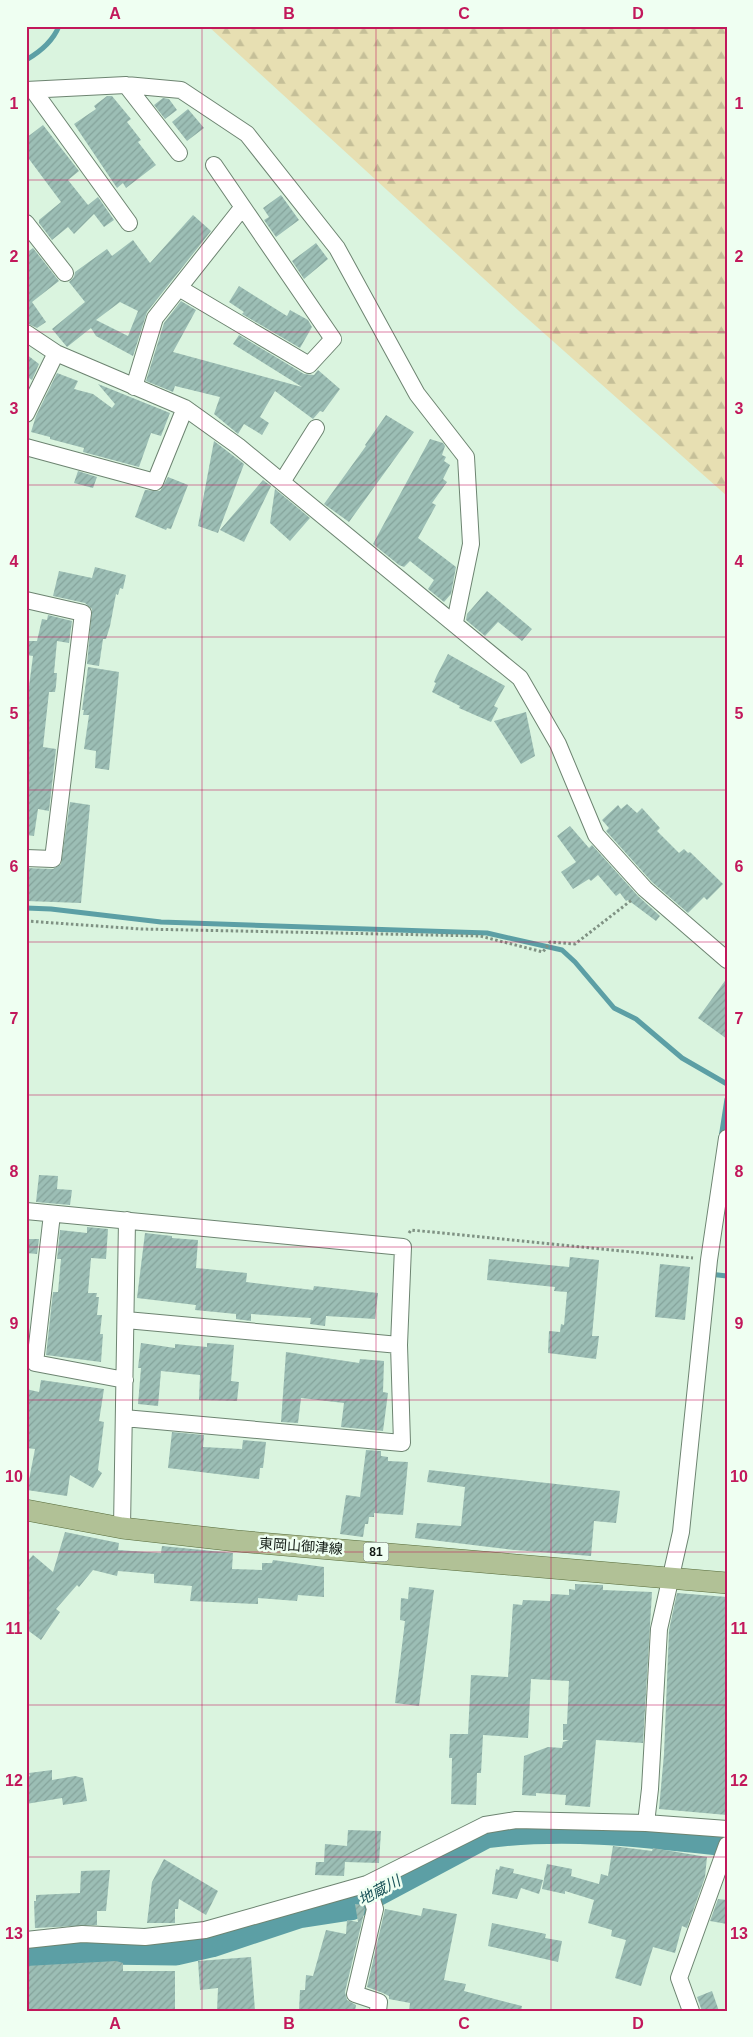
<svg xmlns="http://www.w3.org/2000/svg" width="753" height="2037" viewBox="0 0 753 2037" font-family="Arial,'Noto Sans JP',sans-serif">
<defs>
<pattern id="forest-firs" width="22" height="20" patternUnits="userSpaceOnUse" patternTransform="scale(1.25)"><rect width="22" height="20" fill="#e7dfb2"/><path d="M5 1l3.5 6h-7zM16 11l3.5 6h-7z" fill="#c5bf98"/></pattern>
<pattern id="building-hatch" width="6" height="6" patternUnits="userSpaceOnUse" patternTransform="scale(1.25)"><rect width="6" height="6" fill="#9cbeb5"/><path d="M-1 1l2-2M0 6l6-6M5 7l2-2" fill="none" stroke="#85a39b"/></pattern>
</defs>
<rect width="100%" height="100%" fill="#daf4df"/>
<path fill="url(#forest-firs)" d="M208,26H727V496L519,311Z"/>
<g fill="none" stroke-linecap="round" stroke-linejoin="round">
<path stroke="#5c9fa5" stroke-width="5" d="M26,60C40,52 53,41 59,26
M26,908L51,909L161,922L487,933L562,950L575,962L614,1008L636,1019L682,1058L727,1084
M721,1138L727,1099
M709,1274L727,1276"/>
<path stroke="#5c9fa5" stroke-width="31" d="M26,1952L101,1949L176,1950L211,1942L298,1913L350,1905L485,1833C566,1822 646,1832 727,1841"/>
</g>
<path fill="url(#building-hatch)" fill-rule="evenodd" d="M107,96H112L131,119L127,122L141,140L138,142L156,165L126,188L123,183L117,188L74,124L96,109L94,106Z
M163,98L169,99L177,110L165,119L154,105Z
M188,109L204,128L187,141L172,122Z
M43,125L79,171L68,180L88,205L98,197L114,220L104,227L94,214L74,234L68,227L52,240L39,223V220L61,202L26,155V138Z
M281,195L299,220L276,237L264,220L269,217L263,208Z
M193,215L211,231L147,312L133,356L96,336L91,328L67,347L52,329L85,302L69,282L74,277L75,272L107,249L112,256L133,240L150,263ZM120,302L138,311L128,336L96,320Z
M316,243L328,259L304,279L292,261Z
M33,248L59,281L32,302L46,322L37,328L26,323V253Z
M239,286L287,316L290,310L308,320L312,327L300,348L242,314L244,312L229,302Z
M181,301L196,310L173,352L302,387L233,344L239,335L304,374L314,375L318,370L340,389L323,412L320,411L313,419L275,391L260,417L269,423L262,435L244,424L238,434L214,414L220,397L175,386L173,392L146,381L164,323Z
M26,354L39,364L32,380L26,376Z
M57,373L78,381L74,389L93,394L112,408L115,404L98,384L170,413L161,436L151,433L139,467L83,452L84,448L50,439V437L31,432L36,416Z
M386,415L414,432L349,522L324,504L366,446L365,445Z
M430,439L443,443L445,446L442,455L446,457L444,461L450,465L443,479L447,482L432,503L436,505L418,538L456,567L451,594L444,602L428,589L434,580L410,561L404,567L399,565L373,544Z
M214,441L244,464L218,533L198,526Z
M78,471L97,477L93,488L74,483Z
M168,477L188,485L171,529L167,528L166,530L135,517L145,490L160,491Z
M263,480L271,486L244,542L220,530Z
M275,489L310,518L290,541L270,523Z
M95,567L126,575L123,589L120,588L118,595L116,594L110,626L106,639H103L99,666L87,664L92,609L85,603L53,596L59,571L92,578Z
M487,591L532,629L522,641L498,622L485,636L466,620L467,614Z
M48,615L72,621L69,643L57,641L54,673H57L56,686L55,692H49L43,747L56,749L49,811L38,809L34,836L26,835V709L33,656L26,655V641H37L42,619L47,620Z
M448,654L505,686L494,706L498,708L491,722L459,708L460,706L432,692L436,683L434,682L437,675Z
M88,667L119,672L109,770L95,768L96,751L84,749L89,715H83L84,710H82Z
M526,712L535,756L521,764L494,721Z
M70,802L90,805L81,903L26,901V868L53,869L61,864Z
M627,804L637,813L642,808L660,828L657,831L679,853L684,849L688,853L690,852L723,884L707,900L704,897L688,913L652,882L606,831L609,828L602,820L618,805L621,809Z
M570,826L589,848L592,845L638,896L660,916L656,921L628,900L626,901L620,893L616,896L598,875L591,881L589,879L573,889L561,872L576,862L557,836Z
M727,978V1039L698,1018Z
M39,1175L58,1176L57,1189L72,1190L70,1205L36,1202Z
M87,1227L108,1229L106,1259L91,1258L88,1293H97L96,1297H99L97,1315H102L100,1334H103L101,1362L46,1355L53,1292H58L61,1259H57L60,1230L87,1233Z
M145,1233L172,1236V1238L198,1240L196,1268L247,1273L246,1282L313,1290L314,1286L378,1293L375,1319L326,1316L325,1326L310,1324L311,1318L251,1314V1321L236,1319V1314L195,1310L196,1305L137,1298Z
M26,1239H39L37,1254L26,1253Z
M570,1257L599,1260L592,1336H599L596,1359L548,1353L549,1331L560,1332L561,1324L564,1325L567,1292L554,1291L555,1287L487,1280L489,1259L569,1267Z
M660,1264L690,1267L685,1320L655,1317Z
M141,1343L175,1348V1344L207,1347V1343L234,1345L231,1381L239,1382L237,1401L199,1400L200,1375L161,1371L158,1406L138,1404L141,1368H138Z
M286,1352L359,1363L360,1359L384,1361L383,1392L388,1393L383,1431L341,1427L344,1403L301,1398L298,1423L281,1422Z
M41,1380L104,1389L99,1421L104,1422L98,1470L102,1473L93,1488L70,1475L67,1496L27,1490L35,1449L26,1448V1389L39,1392Z
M172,1432L204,1435L203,1447L242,1449L243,1440L266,1442L263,1468H260L259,1479L168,1468Z
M366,1450L381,1451V1456L388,1457V1461L408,1462L403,1515L374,1513V1517H369L368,1524H365L363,1537L340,1534L346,1495L360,1497Z
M429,1470L620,1491L616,1523L594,1521L591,1556L515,1550L415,1538L417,1523L461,1526L465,1487L427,1482Z
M65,1532L119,1543L118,1550L161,1553L162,1546L233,1553L232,1569L262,1570V1563H272L273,1560L324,1567V1597L298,1595L297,1601L258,1598V1604L190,1601L192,1586L154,1583V1574L118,1571L117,1576L93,1570L79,1587L77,1585L56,1609L60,1612L41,1640L26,1629V1563L33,1555L53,1572Z
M575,1584L603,1585V1590L652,1592L643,1743L596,1740L590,1807L565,1805L566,1795L536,1793V1796L522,1795L524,1756L548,1747L562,1748L563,1742L569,1740H563V1724H567L569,1681L531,1679L528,1738L483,1735L481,1773H477L476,1805L451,1804L452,1758H449L450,1734H468L471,1675L508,1677L513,1604L522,1605L523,1600L550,1601L551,1594L569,1595V1589L575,1590Z
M409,1587L434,1590L419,1706L395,1703L405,1621L400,1620L401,1598L408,1599Z
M677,1593L727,1597V1815L659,1809L664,1754L669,1630Z
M52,1770V1780L75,1776L83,1778L87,1801L63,1805L62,1798L26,1804V1777L30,1776L29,1773Z
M348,1830L381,1831L379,1863L345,1862L344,1876L315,1875L316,1862H324L325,1844L347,1846Z
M613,1846L652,1851L653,1848L707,1857L705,1877L687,1928L682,1926L675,1953L653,1947L641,1986L615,1978L626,1940L611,1936L612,1930L588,1923L594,1900L565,1891V1894L542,1889L547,1864L572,1869L571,1876L599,1884L601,1874L608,1876Z
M164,1859L218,1891L206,1915L179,1899L178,1909H175V1923H147L152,1882Z
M500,1866L514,1869L513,1873L543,1880L539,1894L521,1888L517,1899L492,1894L496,1869L499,1870Z
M110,1870L106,1911H97V1925L35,1928L34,1901H36V1895L80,1893L81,1871Z
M718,1899L727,1900V1924L710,1921Z
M355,1904L363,1905L365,1909L345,1992L347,2000L356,2005L355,2011H299L300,1990H305L306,1975L313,1976L326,1930L346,1934L347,1920L358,1922Z
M423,1908L457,1914L444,1980L466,1984L464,1991L522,2006L521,2011H409L410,2003L389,1999V1996L383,1993L367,1987L385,1909L421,1916Z
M492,1923L546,1934L545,1938L562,1941L558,1962L488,1946Z
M251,1957L255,2011H217L218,1988L200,1990L198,1961Z
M116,1961L123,1963V1971H175V2011H26V1966Z
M712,1991L719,2011H702L697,1997Z"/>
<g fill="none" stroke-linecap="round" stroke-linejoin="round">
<g stroke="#6d8471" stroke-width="18">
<path id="minor" d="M126,85L179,153
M26,90L126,85L181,90L247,134L337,248L417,394L466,457L471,544L455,622
M33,90L129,223
M26,223L65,273
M179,288L309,365L333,339L214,165
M26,333L56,353L185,408L238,446L520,678L558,744L596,835L645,889L727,960
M134,387L155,318L242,208
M26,414L56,353
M26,447L155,482L185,408
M282,482L316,428
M26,600L83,613L53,859L26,858
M26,1211L403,1247L399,1345L402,1443L124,1418
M52,1214L35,1363L125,1380
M126,1320L399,1345
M122,1528L127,1220
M646,1823L650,1789L659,1629L681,1532L709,1260L727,1138
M367,1884L375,1909L355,1994L379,2002L378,2011
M26,1940L82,1934L145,1937L205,1930L367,1884L485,1825L516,1820L646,1823L727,1829
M691,2011L679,1978L727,1845"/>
</g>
<g stroke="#576b3b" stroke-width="22">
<path id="major" d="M26,1510L122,1528L237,1541L727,1583"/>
</g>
<path stroke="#7f9183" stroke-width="3" stroke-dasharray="2.5 2.5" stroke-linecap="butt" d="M26,921L141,929L480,936L543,952L550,942L575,944L633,899
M409,1233L411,1230L693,1258"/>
<use href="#minor" stroke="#fff" stroke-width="16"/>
<use href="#major" stroke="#b1c196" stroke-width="21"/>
</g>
<path fill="none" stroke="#c2185b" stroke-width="1" stroke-opacity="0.55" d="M202,26V2011M376,26V2011M551,26V2011M26,180H727M26,332H727M26,485H727M26,637H727M26,790H727M26,942H727M26,1095H727M26,1247H727M26,1400H727M26,1552H727M26,1705H727M26,1857H727"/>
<g text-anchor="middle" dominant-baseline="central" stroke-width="5" stroke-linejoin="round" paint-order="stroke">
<rect fill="#effff2" stroke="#545f56" stroke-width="1" x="363.5" y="1542.5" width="25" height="19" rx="4"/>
<g font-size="12" font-weight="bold" fill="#111a13">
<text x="376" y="1552">81</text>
</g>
<g font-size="14" fill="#111a13" stroke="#effff2">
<text transform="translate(301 1546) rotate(4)">東岡山御津線</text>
</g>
<g font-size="15" font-style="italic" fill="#185257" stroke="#effff2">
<text transform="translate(379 1890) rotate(-28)">地蔵川</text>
</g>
</g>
<rect width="753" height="2037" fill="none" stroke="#effff2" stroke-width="55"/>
<rect x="28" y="28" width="698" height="1982" fill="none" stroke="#c2185b" stroke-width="2"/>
<g font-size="16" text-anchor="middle" font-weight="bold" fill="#c2185b">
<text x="115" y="19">A</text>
<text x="289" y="19">B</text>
<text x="464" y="19">C</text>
<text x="638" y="19">D</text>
<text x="14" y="109">1</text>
<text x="739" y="109">1</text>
<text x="14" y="262">2</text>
<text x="739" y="262">2</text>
<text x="14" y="414">3</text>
<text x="739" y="414">3</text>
<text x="14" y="567">4</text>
<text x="739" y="567">4</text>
<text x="14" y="719">5</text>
<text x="739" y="719">5</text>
<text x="14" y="872">6</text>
<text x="739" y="872">6</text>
<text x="14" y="1024">7</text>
<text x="739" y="1024">7</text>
<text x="14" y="1177">8</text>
<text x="739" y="1177">8</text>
<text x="14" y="1329">9</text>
<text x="739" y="1329">9</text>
<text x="14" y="1482">10</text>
<text x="739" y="1482">10</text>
<text x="14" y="1634">11</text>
<text x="739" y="1634">11</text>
<text x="14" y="1786">12</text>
<text x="739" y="1786">12</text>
<text x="14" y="1939">13</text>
<text x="739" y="1939">13</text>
<text x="115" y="2029">A</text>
<text x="289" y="2029">B</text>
<text x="464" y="2029">C</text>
<text x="638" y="2029">D</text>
</g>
</svg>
